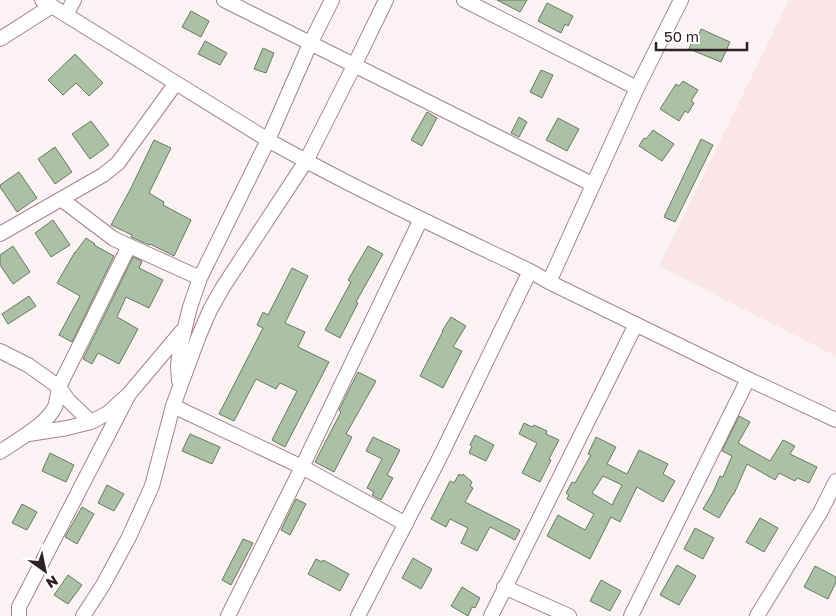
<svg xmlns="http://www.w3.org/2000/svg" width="836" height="616" viewBox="0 0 836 616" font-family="'Golos Text',sans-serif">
<rect width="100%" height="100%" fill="#faf2f3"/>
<path fill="#fae6e9" d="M789,0H836V356L659,266Z"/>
<path fill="#abc0a4" stroke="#687b61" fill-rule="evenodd" d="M497,0H527L520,12Z
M547,3L573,16L568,26L565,24L561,33L538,21Z
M191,11L209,21L201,37L182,27Z
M701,29L730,42L721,62L689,49L694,36L698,37Z
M205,41L227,53L220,65L198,54Z
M263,48L274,53L266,73L254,69Z
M75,54L103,83L89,96L76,83L63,95L48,80Z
M541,70L553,75L542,98L530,92Z
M683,81L698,90L691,101L694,103L688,113L685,111L679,121L660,109L676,84L679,86Z
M427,112L437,118L422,146L411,140Z
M519,117L527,122L519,137L511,133Z
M558,118L579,129L567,151L546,140Z
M91,121L109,145L90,159L72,134Z
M653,130L674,144L662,161L639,146L644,138L646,139Z
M701,139L713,145L675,222L664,217Z
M154,140L171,148L149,193L164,202L163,205L191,220L174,256L150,244L149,245L131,237L132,235L111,225L131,188Z
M55,147L72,172L55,184L38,159Z
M19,172L37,198L17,212L0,187V185Z
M53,220L70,245L51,257L35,233Z
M86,238L95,244L94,245L114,256L72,342L59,335L80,296L57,283L75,252V253Z
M13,246L30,272L13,284L0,265V255Z
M368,246L383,254L356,302L358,303L340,338L325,330L351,282L348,280Z
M133,257L142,261L139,268L163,280L149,308L126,297L117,317L138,329L119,364L98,353L92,364L83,359Z
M292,268L308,276L285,323L305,332L298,347L329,362L285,447L272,440L297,391L280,383L276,389L256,379L234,421L219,414L263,328L257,325L263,312L268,315Z
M29,296L36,306L8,324L2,314Z
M451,317L466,326L453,347L462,351L443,388L420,376L443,331H442Z
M358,372L376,381L346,434L352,437L334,472L315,462L341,412L339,410Z
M739,416L750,422L738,443L770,461L783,440L795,446L790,454L817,467L809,483L797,478L795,481L779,473L775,480L747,464L734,494H733L719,518L703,509L713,492L720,476L723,477L732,456L722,451Z
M524,423L532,427L534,425L547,431L546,434L559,440L549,459L551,460L540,482L522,473L537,443L519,434Z
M190,434L220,447L212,464L182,451Z
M475,435L494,445L486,461L469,453L472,446L470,445Z
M373,437L400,450L387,475L393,478L381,500L372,495L374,492L367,488L382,459L366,451Z
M596,437L616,447L607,464L627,474L639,450L668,464L663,474L675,481L663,502L637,487L620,522L611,517L590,559L547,536L558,515L585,530L594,514L567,499L569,495L566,493L572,482L575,483L591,455L588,454ZM603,476L622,485L612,505L592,493Z
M50,453L74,465L66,482L42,471Z
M459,474L462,476L463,474L472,482L470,486L473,488L465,502L520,530L515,540L490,527L477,551L461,543L468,528L450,519L446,527L431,519L450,481L454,483Z
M107,485L124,494L114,511L98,503Z
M296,499L306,504L290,535L281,530Z
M22,504L37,512L27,530L12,523Z
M82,507L94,514L77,544L65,537Z
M760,518L778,528L764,552L746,542Z
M695,528L714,538L703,559L684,549Z
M243,539L253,543L231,585L222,580Z
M413,558L432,569L421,589L402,578Z
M316,559L322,562L323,560L349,574L340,591L308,574Z
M677,565L696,576L679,605L660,595Z
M815,566L836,577V582L828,599L804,587Z
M68,575L82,585L68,604L54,595Z
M601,580L621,591L610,611L590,601Z
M462,587L480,598L475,608L472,607L468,616L451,606Z"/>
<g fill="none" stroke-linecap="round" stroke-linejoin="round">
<g stroke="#a78389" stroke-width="16">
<path id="street" d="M42,0L268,140C353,188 442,229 530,271L549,282L748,379L836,420
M224,0L592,184
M464,0L637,88
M66,15L74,0
M0,39L52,6
M61,199L114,239L200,278
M0,234L103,175L118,163L176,83
M549,282L637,88L681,0
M0,351L28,365L59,387L68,400L91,422
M179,381L178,366L180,348L190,307L200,278L268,140L310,44L332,0
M173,406L302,467L406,524
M29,434L67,428L91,422L108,413L129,394L182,331
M0,452C16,441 47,424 55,407C57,401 58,393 59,387L129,246
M504,587L569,616
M19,616V607L129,394
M83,616L103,585L129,537L152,486L173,406L198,338L210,310L223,287L306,161L354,66L386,0
M228,616L302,467L421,219
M358,616L440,457L530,271
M491,616L636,324
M631,616L748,379
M757,616L821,511L836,481"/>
</g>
<use href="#street" stroke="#fff" stroke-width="14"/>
</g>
<g transform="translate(45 571) rotate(147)" stroke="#ffffff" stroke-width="4" paint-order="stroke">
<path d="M0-4L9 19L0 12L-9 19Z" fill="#2f2123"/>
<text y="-8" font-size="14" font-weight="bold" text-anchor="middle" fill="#2f2123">N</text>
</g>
<path d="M656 42v8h91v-8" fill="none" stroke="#2f2123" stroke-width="2.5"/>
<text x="664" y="42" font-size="15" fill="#2f2123" stroke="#ffffff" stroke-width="4" paint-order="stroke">50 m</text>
</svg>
